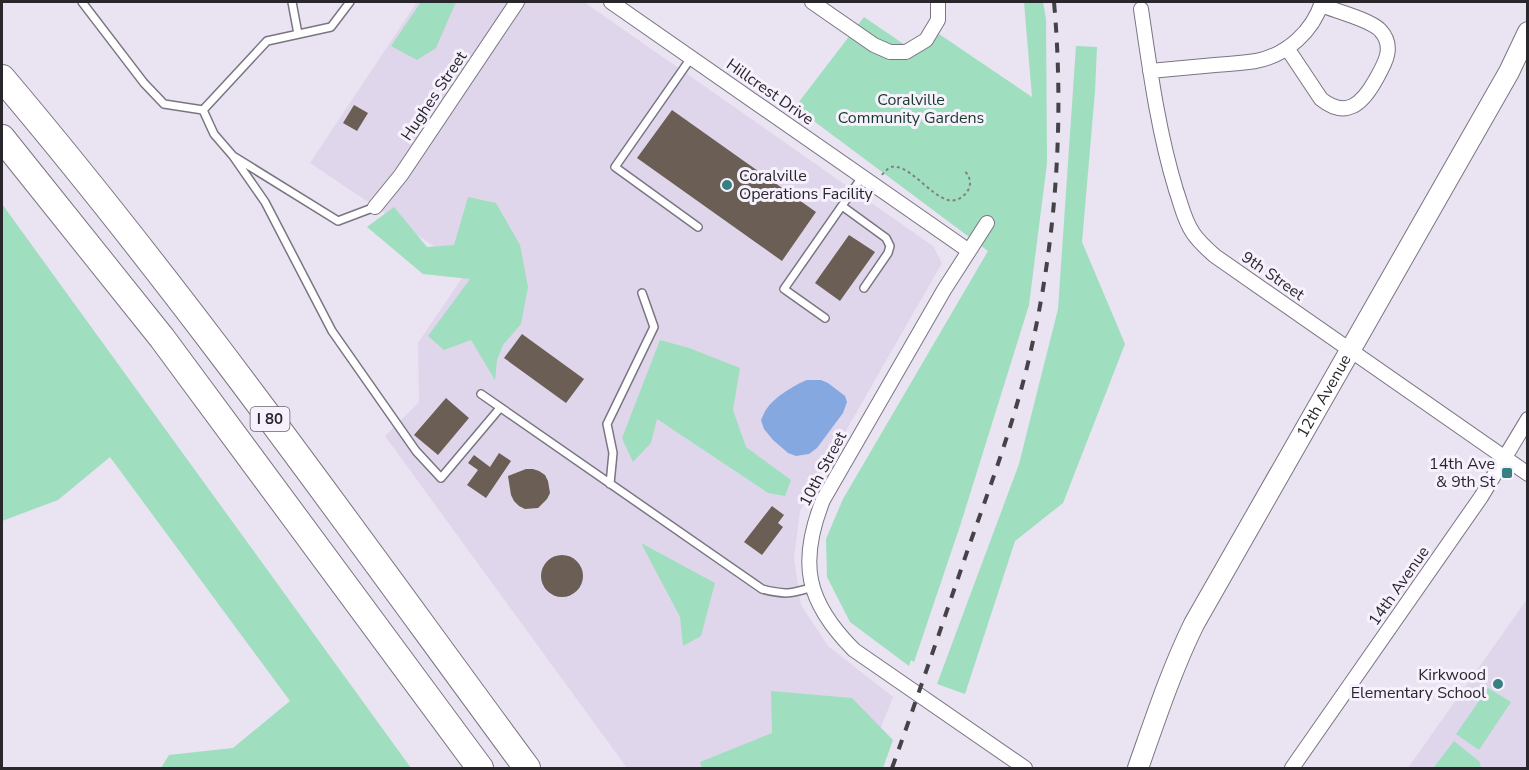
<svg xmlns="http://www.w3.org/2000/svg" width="1529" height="770" viewBox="0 0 1529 770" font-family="'Nunito Sans',sans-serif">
<rect width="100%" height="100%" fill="#e9e3f2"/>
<path fill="#e0d6ec" d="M417,2H584L933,246L942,263L800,511L794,558L801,605L828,646L893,697L865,768H627L385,436L419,402L418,343L468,269L310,163Z
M1527,599V768H1408Z"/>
<path fill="#9fdebf" d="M421,2H456L436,48L417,60L391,46Z
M1024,2H1043L1046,19L1047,163L1029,305L961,523L914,662L911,660L909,666L850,622L827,577L826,539L843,499L988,251L795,107L864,17L905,45L936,32L1032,97Z
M1076,46L1097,47L1095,91L1082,242L1125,344L1063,503L1015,541L965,694L937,684L1019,464L1058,309Z
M468,197L496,203L520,245L528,287L521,324L503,345L497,360L495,380L471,340L444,350L428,336L470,279L423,274L367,227L394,207L427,247L454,245Z
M2,204L411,768H161L169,755L233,748L290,701L110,457L58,500L2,521Z
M660,340L689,348L740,368L733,410L746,447L791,480L785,496L768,493L657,419L651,443L633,462L622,438Z
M641,543L715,583L701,636L683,646L680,617Z
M1488,688L1511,702L1479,750L1456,734Z
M771,691L852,698L893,740L883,768H845V767L841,768H702L700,762L772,733Z
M1454,741L1480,762L1481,768H1434V767Z"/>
<path fill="#86a8e1" d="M807,380H821L828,383L845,396L847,402L843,413L817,448L809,454L796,456L788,453L773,440L764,429L761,420C763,416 765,410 768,407C775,397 796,384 807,380Z"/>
<path fill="#6a5e55" d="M354,105L368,113L357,131L343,123Z
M672,110L816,212L782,261L637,158Z
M849,235L875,252L840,301L815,283Z
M522,334L584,379L566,403L504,358Z
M446,398L469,418L438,455L414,435Z
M499,453L511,461L486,498L467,485L478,470L468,463L474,455L490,467Z
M526,469H533L539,471L545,475L548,481L550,493L547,499L538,508L525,509L519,506L514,501L511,495L508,476Z
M772,506L784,515L778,523L783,527L762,555L744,542Z
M541 576a21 21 0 1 1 42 0a21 21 0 1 1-42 0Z"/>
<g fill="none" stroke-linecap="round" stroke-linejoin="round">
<g stroke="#7b7582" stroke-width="10">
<path id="lane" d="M82,2L144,83L164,104L203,110L214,134L233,156L338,221L375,207
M292,2L298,34
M691,58L615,167L698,227
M203,110L267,41L331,27L350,2
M233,156L265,202L332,331L416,451L441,478L500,408
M842,206L886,238L890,246L888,253L864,288
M825,318L784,289L862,177
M481,394L762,589C785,595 791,594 813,587
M610,484L613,453L607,424L654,327L642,293"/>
</g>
<g stroke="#7b7582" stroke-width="16">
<path id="street" d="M611,2L969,251
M812,2L874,45L890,52H906L926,40L938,20V2
M1141,9C1150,70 1158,131 1176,190C1181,204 1184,220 1193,233C1199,242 1207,249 1215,256L1528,474
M1287,48L1321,99C1346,119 1362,104 1375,81C1384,65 1396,47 1380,30C1371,20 1336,11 1321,5
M1150,71C1172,69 1193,67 1215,65C1229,64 1243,63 1256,61C1287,55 1313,31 1322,2
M375,207L401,175L517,2
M987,223L944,290L823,500C798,563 806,602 854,650L1025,768
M1292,768L1481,497L1528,419"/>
</g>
<g stroke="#7b7582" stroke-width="22">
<g id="secondary">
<path id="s1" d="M1138,768C1155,720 1171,671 1194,624L1509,72L1528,32"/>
</g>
</g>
<g stroke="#7b7582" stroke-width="28">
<path id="highway" d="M2,78C189,299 356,536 527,768
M2,138L162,338L480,768"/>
</g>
<path stroke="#848089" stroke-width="2" stroke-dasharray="3 3" stroke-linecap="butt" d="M882,175C886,170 891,165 897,167C912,169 932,196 948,200C958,203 970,193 970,183C970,177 967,174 964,170"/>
<use href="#lane" stroke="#fff" stroke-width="7"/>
<use href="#street" stroke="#fff" stroke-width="14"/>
<use href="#secondary" stroke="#fff" stroke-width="20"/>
<use href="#highway" stroke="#fff" stroke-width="26"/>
<path stroke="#454248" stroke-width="4" stroke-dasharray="10 10" stroke-linecap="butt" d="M892,768C918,696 943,622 968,549C992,481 1018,412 1033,341C1057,230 1064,114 1054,2"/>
</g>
<g fill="#378082" stroke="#f6f1fd" stroke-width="2">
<circle cx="727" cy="185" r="6"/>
<rect x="1501" y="467" width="12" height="12" rx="3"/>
<circle cx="1498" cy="684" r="6"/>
</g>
<g text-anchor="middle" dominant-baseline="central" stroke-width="6" stroke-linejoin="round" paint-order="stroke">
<rect fill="#f6f1fd" stroke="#66646b" stroke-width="1.5" x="250.5" y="407" width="39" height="24" rx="4.5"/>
<g font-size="15" font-weight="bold" fill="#29272c">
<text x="270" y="419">I 80</text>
</g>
<g font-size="16" fill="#29272c" stroke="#f6f1fd">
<text transform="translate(770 92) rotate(35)">Hillcrest Drive</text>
<text transform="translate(434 96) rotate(-56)">Hughes Street</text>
<text transform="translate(1273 276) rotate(35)">9th Street</text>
<text stroke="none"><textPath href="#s1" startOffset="417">12th Avenue</textPath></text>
<text transform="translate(823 469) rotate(-62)">10th Street</text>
<text transform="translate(1399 586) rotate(-55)">14th Avenue</text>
</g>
<g font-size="16" fill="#183a2b" stroke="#f6f1fd">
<text x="911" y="100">Coralville<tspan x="911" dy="18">Community Gardens</tspan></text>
</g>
<g font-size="16" fill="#29272c" stroke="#f6f1fd" text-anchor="end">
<text x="739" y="176" text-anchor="start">Coralville<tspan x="739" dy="18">Operations Facility</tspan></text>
<text x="1495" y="464">14th Ave<tspan x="1495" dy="18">&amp; 9th St</tspan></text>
<text x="1486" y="675">Kirkwood<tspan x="1486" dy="18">Elementary School</tspan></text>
</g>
</g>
<rect width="1529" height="770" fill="none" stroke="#29272c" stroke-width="6"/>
</svg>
